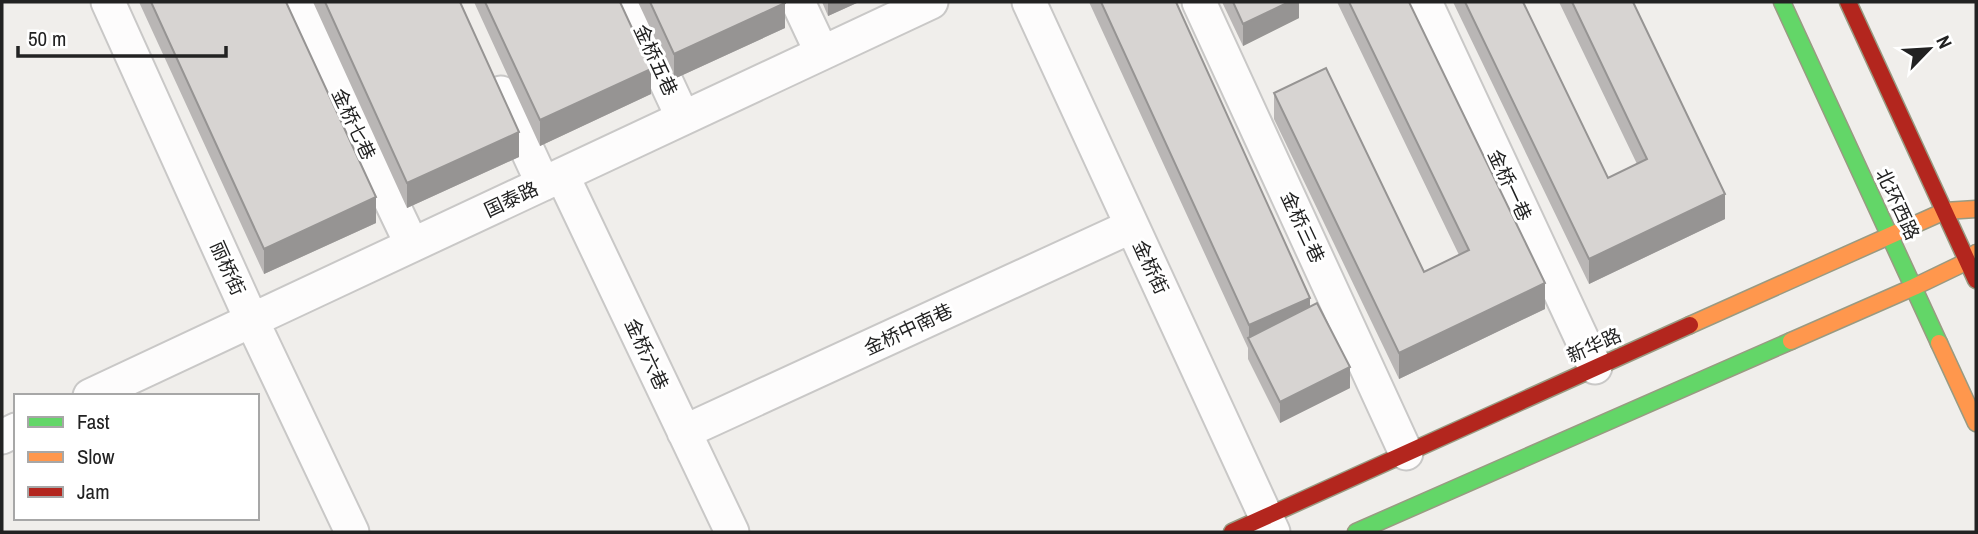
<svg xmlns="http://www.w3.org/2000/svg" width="1978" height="534" viewBox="0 0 1978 534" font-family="'Archivo Narrow','Noto Sans SC',sans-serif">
<rect width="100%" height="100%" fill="#f0eeeb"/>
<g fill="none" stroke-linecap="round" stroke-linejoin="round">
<g stroke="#c9c8c7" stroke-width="37">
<path id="street" d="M108,2L252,321L352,532
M296,2L412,245
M629,2L683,118
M798,2L822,53
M1029,2L1273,532
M1199,2L1406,453
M1425,2L1595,367
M501,93L543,184
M562,175L732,532
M90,396L931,2
M684,432L1132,226
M2,437L16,430"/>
</g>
<g stroke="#999a82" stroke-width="19">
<path id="fast" d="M1782,2L1939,343
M1356,532L1791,341"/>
</g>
<g stroke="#999a82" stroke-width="19">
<path id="slow" d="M1690,325L1945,211L1976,209
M1791,341L1914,287L1968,261L1976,253
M1939,343L1976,423"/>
</g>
<g stroke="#999a82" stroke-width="19">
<path id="jam" d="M1848,2L1976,280
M1232,532L1690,325"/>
</g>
<use href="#street" stroke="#fdfcfc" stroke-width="33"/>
<use href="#fast" stroke="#63d668" stroke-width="16"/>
<use href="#slow" stroke="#ff974d" stroke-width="16"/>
<use href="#jam" stroke="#b3261e" stroke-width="16"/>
</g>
<path fill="#b9b6b5" d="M139,2H286L376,223L264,274Z
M313,2H460L519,157L407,208Z
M474,2H620L651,94L540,146Z
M638,2H785V28L674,79Z
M822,2H859L828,16Z
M1089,2H1176L1310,307L1350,388L1280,423L1248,359V348Z
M1222,2H1299V18L1243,46Z
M1337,2H1409L1545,309L1399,379L1274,119V93L1424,272L1459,255Z
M1453,2H1523L1608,178L1637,164L1559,2H1633L1725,219L1589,284Z"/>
<path fill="#969493" d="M828,2H859L828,16Z
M1289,2H1299V18L1243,46V24Z
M785,3V28L674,79V54Z
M651,69V94L540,146V120Z
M519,132V157L407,208V183Z
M1725,194V219L1589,284V259Z
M376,197V223L264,274V249Z
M1545,283V309L1399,379V353Z
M1310,298V323L1249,340V325Z
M1350,367V388L1280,423V402Z"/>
<path fill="#d7d4d2" stroke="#969493" stroke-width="2" d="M151,2H286L376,197L264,249Z
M325,2H460L519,132L407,183Z
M485,2H620L651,69L540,120Z
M650,2H785V3L674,54Z
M1101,2H1176L1310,298L1249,325Z
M1233,2H1289L1243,24Z
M1349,2H1409L1545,283L1399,353L1274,93L1326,68L1424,272L1469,250Z
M1465,2H1523L1608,178L1647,159L1572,2H1633L1725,194L1589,259Z
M1317,303L1350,367L1280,402L1248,338Z"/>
<g text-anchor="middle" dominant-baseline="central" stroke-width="6" stroke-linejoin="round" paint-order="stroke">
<g font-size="19" fill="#222" stroke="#fff">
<text transform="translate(656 60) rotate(65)">金桥五巷</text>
<text transform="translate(354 124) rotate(65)">金桥七巷</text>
<text transform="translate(1510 185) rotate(65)">金桥一巷</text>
<text transform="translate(511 199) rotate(-25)">国泰路</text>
<text transform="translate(1898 204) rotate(65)">北环西路</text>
<text transform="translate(1303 227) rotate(65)">金桥三巷</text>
<text transform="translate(1151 267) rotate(65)">金桥街</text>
<text transform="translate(228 268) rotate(66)">丽桥街</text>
<text transform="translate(908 329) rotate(-25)">金桥中南巷</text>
<text transform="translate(1594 345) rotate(-24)">新华路</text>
<text transform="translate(647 354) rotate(65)">金桥六巷</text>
</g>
</g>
<rect width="1978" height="534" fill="none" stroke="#222222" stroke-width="7"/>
<rect x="14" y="394" width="245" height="126" fill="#ffffff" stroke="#a7a7a7" stroke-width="2"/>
<rect x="28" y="417" width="35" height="10" fill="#63d668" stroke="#a7a7a7" stroke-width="2"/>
<text x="77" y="429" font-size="21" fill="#222222">Fast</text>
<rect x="28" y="452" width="35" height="10" fill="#ff974d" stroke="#a7a7a7" stroke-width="2"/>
<text x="77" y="464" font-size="21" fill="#222222">Slow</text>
<rect x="28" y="487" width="35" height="10" fill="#b3261e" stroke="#a7a7a7" stroke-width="2"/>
<text x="77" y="499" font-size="21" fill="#222222">Jam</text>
<g transform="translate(1929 49) rotate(65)" stroke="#ffffff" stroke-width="5" paint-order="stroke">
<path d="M0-5L12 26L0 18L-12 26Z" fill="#222222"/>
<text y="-10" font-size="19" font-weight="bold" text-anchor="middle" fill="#222222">N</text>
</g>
<path d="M18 46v10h208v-10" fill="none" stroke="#222222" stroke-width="3.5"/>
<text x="28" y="46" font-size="21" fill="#222222" stroke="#ffffff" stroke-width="5" paint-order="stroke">50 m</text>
</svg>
